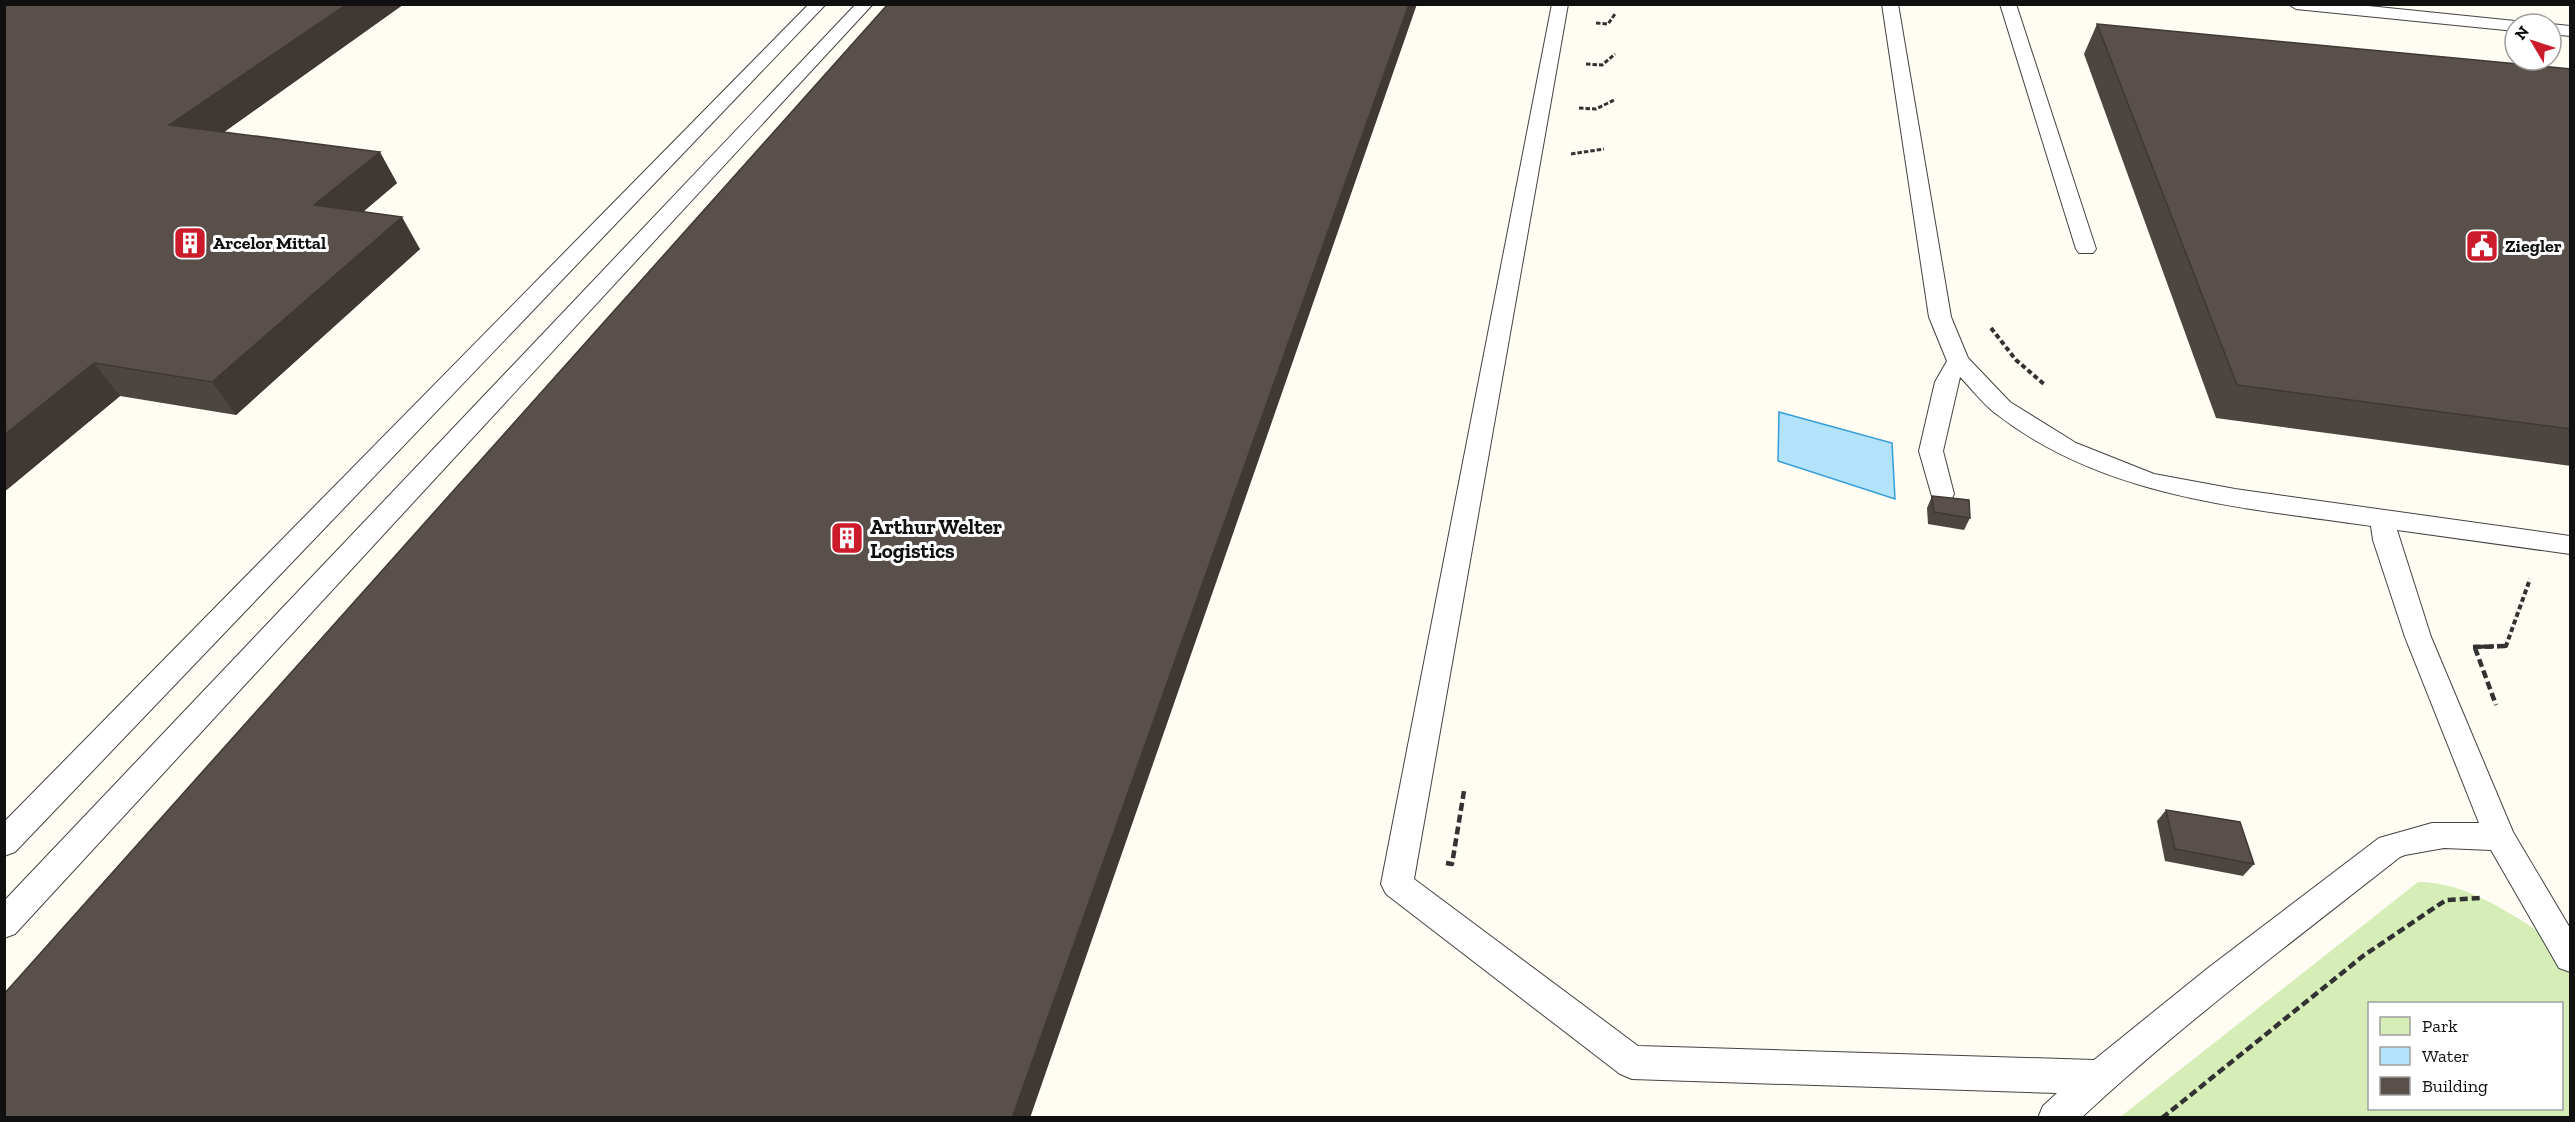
<svg xmlns="http://www.w3.org/2000/svg" width="2575" height="1122" viewBox="0 0 2575 1122" font-family="'Zilla Slab',serif">
<rect width="100%" height="100%" fill="#fffcf3"/>
<path fill="#d6edb8" fill-rule="evenodd" d="M2418,882C2472,882 2518,920 2564,947L2570,957V1117L2119,1118ZM2370,1004H2562V1108H2370Z"/>
<path fill="#b3e3fb" stroke="#349dd7" stroke-width="1.5" d="M1779,412L1892,443L1895,499L1778,461Z"/>
<g fill="none" stroke-linecap="round" stroke-linejoin="round">
<g stroke="#434343" stroke-width="2">
<path id="service" d="M809,4H826L15,852L4,856V822Z
M856,4H873L15,934L4,938V901Z
M1552,4H1568L1414,879L1638,1046L2094,1060L2208,968L2379,838L2432,823H2479L2405,637L2373,540L2371,526C2240,507 2104,498 1995,413C1982,403 1971,388 1960,377L1943,451L1954,494L1951,500L1942,503L1933,500L1919,451L1935,382L1947,361L1929,317L1882,4H1898L1951,317L1968,358L2010,402L2076,443L2154,474L2235,489L2570,536V554L2397,530L2431,637L2513,832L2570,928V972L2559,968L2491,850L2444,848L2405,855L2400,857C2292,942 2182,1024 2081,1118H2038L2043,1106L2057,1093L1632,1079L1620,1074L1386,894L1381,884Z
M2000,4H2016L2096,249L2093,253H2079L2076,249Z
M2288,4H2349L2515,21L2522,24H2515V31L2296,9Z
M2551,24L2570,26V36L2551,34Z"/>
</g>
<path stroke="#323232" stroke-width="3" stroke-dasharray="4.5 2" stroke-linecap="butt" d="M1596,23L1608,24L1615,14
M1586,64L1602,65L1615,54
M1579,108L1596,109L1614,100
M1571,154L1604,149"/>
<path stroke="#323232" stroke-width="4" stroke-dasharray="5 3" stroke-linecap="butt" d="M1991,328L2016,360L2045,385
M2473,647L2506,646L2530,579"/>
<path stroke="#323232" stroke-width="4.5" stroke-dasharray="8 4" stroke-linecap="butt" d="M2473,647L2506,646
M2475,648L2496,705
M1446,863L1452,864L1464,791
M2162,1118L2363,956L2446,900L2481,898V896"/>
<use href="#service" fill="#fff" fill-rule="evenodd"/>
</g>
<path fill="#4d4540" d="M4,4H404L224,132L397,183L363,212L420,249L236,415L120,396L4,492Z
M2097,24L2571,69V466L2216,418L2084,54Z
M1932,496L1970,518L1964,530L1928,524L1927,508Z
M2166,810L2254,864L2243,876L2165,861L2157,821Z"/>
<path fill="#3f3834" d="M347,4H404L189,157L169,125Z
M1409,4H1417L1030,1118H1012Z
M380,152L397,183L333,237L314,205Z
M402,217L420,249L236,415L212,382Z
M94,363L120,396L4,492V435Z"/>
<path fill="#5a504b" stroke="#3f3834" stroke-width="1.5" d="M4,4H347L169,125L380,152L314,205L402,217L212,382L94,363L4,435Z
M888,4H1409L1012,1118H4V994Z
M2097,24L2571,69V429L2237,385Z
M1932,496L1969,500L1970,518L1934,512Z
M2166,810L2240,822L2254,864L2175,849Z"/>
<defs>
<g id="building-square" transform="scale(1.725)"><rect x="-9" y="-9" width="18" height="18" rx="4" fill="#cc1c2c" stroke="#fff"/><path d="M-4-6H4V6H1V3H-1V6H-4ZM-2.5-4.3h1.7v1.8h-1.7ZM.8-4.3h1.7v1.8H.8ZM-2.5-1h1.7V.8h-1.7ZM.8-1h1.7V.8H.8Z" fill="#fff"/></g>
<g id="civic-square" transform="scale(1.725)"><rect x="-9" y="-9" width="18" height="18" rx="4" fill="#cc1c2c" stroke="#fff"/><path d="M-.6-6.5H3V-4.5H.6V-3L4-1V1h2V6H-6V1h2V-1L-.6-3ZM-1.2 2.5V6h2.4V2.5Z" fill="#fff"/></g>
</defs>
<g fill-rule="evenodd">
<use href="#building-square" x="190" y="243"/>
<use href="#civic-square" x="2482" y="246"/>
<use href="#building-square" x="847" y="538"/>
</g>
<g text-anchor="middle" dominant-baseline="central" stroke-width="6" stroke-linejoin="round" paint-order="stroke">
<g font-size="18" font-weight="bold" fill="#101010" stroke="#fff" text-anchor="start">
<text x="213" y="243">Arcelor Mittal</text>
<text x="2505" y="246">Ziegler</text>
</g>
<g font-size="21" font-weight="bold" fill="#101010" stroke="#fff" text-anchor="start">
<text x="870" y="526">Arthur Welter<tspan x="870" dy="24">Logistics</tspan></text>
</g>
</g>
<rect width="2575" height="1122" fill="none" stroke="#101010" stroke-width="12"/>
<rect x="2368" y="1002" width="195" height="108" fill="#ffffff" stroke="#9f9f9f" stroke-width="1.5"/>
<rect x="2380" y="1017" width="30" height="18" fill="#d6edb8" stroke="#9f9f9f" stroke-width="1.5"/>
<text x="2422" y="1032" font-size="18" fill="#101010">Park</text>
<rect x="2380" y="1047" width="30" height="18" fill="#b3e3fb" stroke="#9f9f9f" stroke-width="1.5"/>
<text x="2422" y="1062" font-size="18" fill="#101010">Water</text>
<rect x="2380" y="1077" width="30" height="18" fill="#5a504b" stroke="#9f9f9f" stroke-width="1.5"/>
<text x="2422" y="1092" font-size="18" fill="#101010">Building</text>
<g transform="translate(2533 42) rotate(309)"><circle r="28" fill="#ffffff" stroke="#9f9f9f" stroke-width="1.5"/>
<path d="M0-4.5L10 22L0 15L-10 22Z" fill="#cc1c2c"/>
<text y="-9" font-size="16" font-weight="bold" text-anchor="middle" fill="#101010">N</text>
</g>
</svg>
